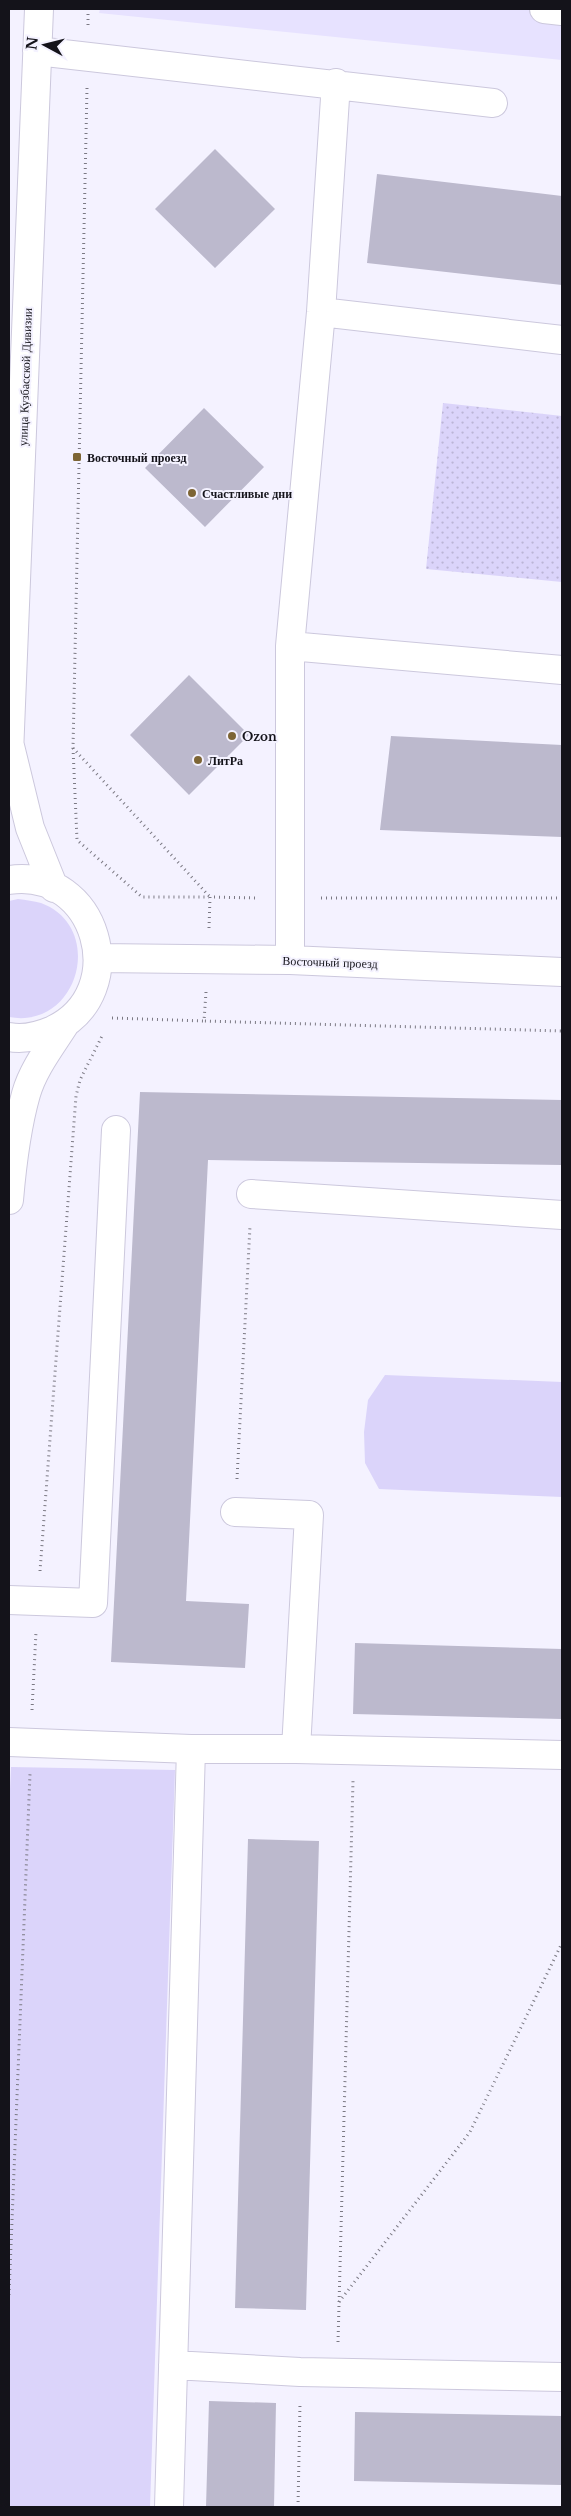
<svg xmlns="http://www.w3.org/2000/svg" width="571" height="2516" viewBox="0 0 571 2516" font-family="'Libre Baskerville',serif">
<defs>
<pattern id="park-dots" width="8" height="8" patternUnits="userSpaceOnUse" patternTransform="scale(1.25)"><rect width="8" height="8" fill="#dbd4fa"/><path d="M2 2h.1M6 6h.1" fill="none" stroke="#bbb5d6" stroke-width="1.8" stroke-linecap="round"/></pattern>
</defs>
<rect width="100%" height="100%" fill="#f4f2ff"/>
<path fill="#e7e2ff" d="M100,9H562V60L99,13Z"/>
<path fill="#dbd4fa" d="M18,899C26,900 34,901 41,903C106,927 79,1030 9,1017V901Z
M385,1375L562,1382V1497L379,1489L365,1463L364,1432L368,1400Z
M11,1767L175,1770L150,2507H9V1811Z"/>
<path fill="url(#park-dots)" d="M443,403L562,416V582L426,569Z"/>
<path fill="#bcb9cd" d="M215,149L275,209L215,268L155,209Z
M377,174L562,196V285L367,263Z
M204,408L264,467L205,527L145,468Z
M189,675L249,735L189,795L130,735Z
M391,736L562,745V837L380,830Z
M140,1092L562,1100V1165L208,1160L186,1601L249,1604L245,1668L111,1662Z
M355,1643L562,1649V1719L353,1714Z
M248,1839L319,1841L306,2310L235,2308Z
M209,2401L276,2403L274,2507H206Z
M355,2412L562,2416V2485L354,2481Z"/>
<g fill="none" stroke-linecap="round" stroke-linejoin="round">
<g stroke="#ccc8dd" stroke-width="30">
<path id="minor" d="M544,9L562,11
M37,51L493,103
M321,312L562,340
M290,646L562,670
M10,746L30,828L54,888
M9,754L39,9
M9,880C97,867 133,992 53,1030C39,1036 24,1040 9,1037
M98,958L290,960L562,972
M290,960V646L321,312L336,83
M251,1194L562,1215
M9,1200C12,1165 16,1129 26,1094C33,1069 51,1046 65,1024
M235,1512L309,1515L296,1749
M9,1600L93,1603L116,1130
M9,1742L191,1749H296L562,1755
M173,2365L300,2372L562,2377
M169,2507L191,1749"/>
</g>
<path stroke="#7b7983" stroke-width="3" stroke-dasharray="1 4" stroke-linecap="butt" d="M88,25V9
M87,88L73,748L210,897
M73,748L77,840L142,897H209
M321,898H562
M209,928L210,897L257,898
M206,992L204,1021L562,1031
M112,1018L204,1021
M237,1479L250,1226
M40,1571L76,1096L80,1080L103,1034
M32,1710L36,1632
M9,2295L30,1774
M339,2302L470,2132L562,1943
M338,2342L353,1781
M298,2507L300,2403"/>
<use href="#minor" stroke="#fff" stroke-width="28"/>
</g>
<g fill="#7d6535" stroke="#f4f2ff" stroke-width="2">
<rect x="72" y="452" width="10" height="10" rx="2.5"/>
<circle cx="192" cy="493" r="5"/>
<circle cx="232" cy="736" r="5"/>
<circle cx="198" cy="760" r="5"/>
</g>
<g text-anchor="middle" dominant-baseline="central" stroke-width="4" stroke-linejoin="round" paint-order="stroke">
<g font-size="12" fill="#14131a" stroke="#f4f2ff">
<text transform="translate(25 377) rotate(-88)">улица Кузбасской Дивизии</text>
<text transform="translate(330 962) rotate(2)">Восточный проезд</text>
</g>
<g font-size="12" font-weight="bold" fill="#14131a" stroke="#f4f2ff" text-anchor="start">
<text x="87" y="457">Восточный проезд</text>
<text x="202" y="493">Счастливые дни</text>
<text x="242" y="736">Ozon</text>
<text x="208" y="760">ЛитРа</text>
</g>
</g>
<rect width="571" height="2516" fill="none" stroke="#14131a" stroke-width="20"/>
<g transform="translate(45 45) rotate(277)" stroke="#f4f2ff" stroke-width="4" paint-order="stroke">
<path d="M0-4L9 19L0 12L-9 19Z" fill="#14131a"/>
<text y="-8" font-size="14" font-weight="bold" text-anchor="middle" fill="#14131a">N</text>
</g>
</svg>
